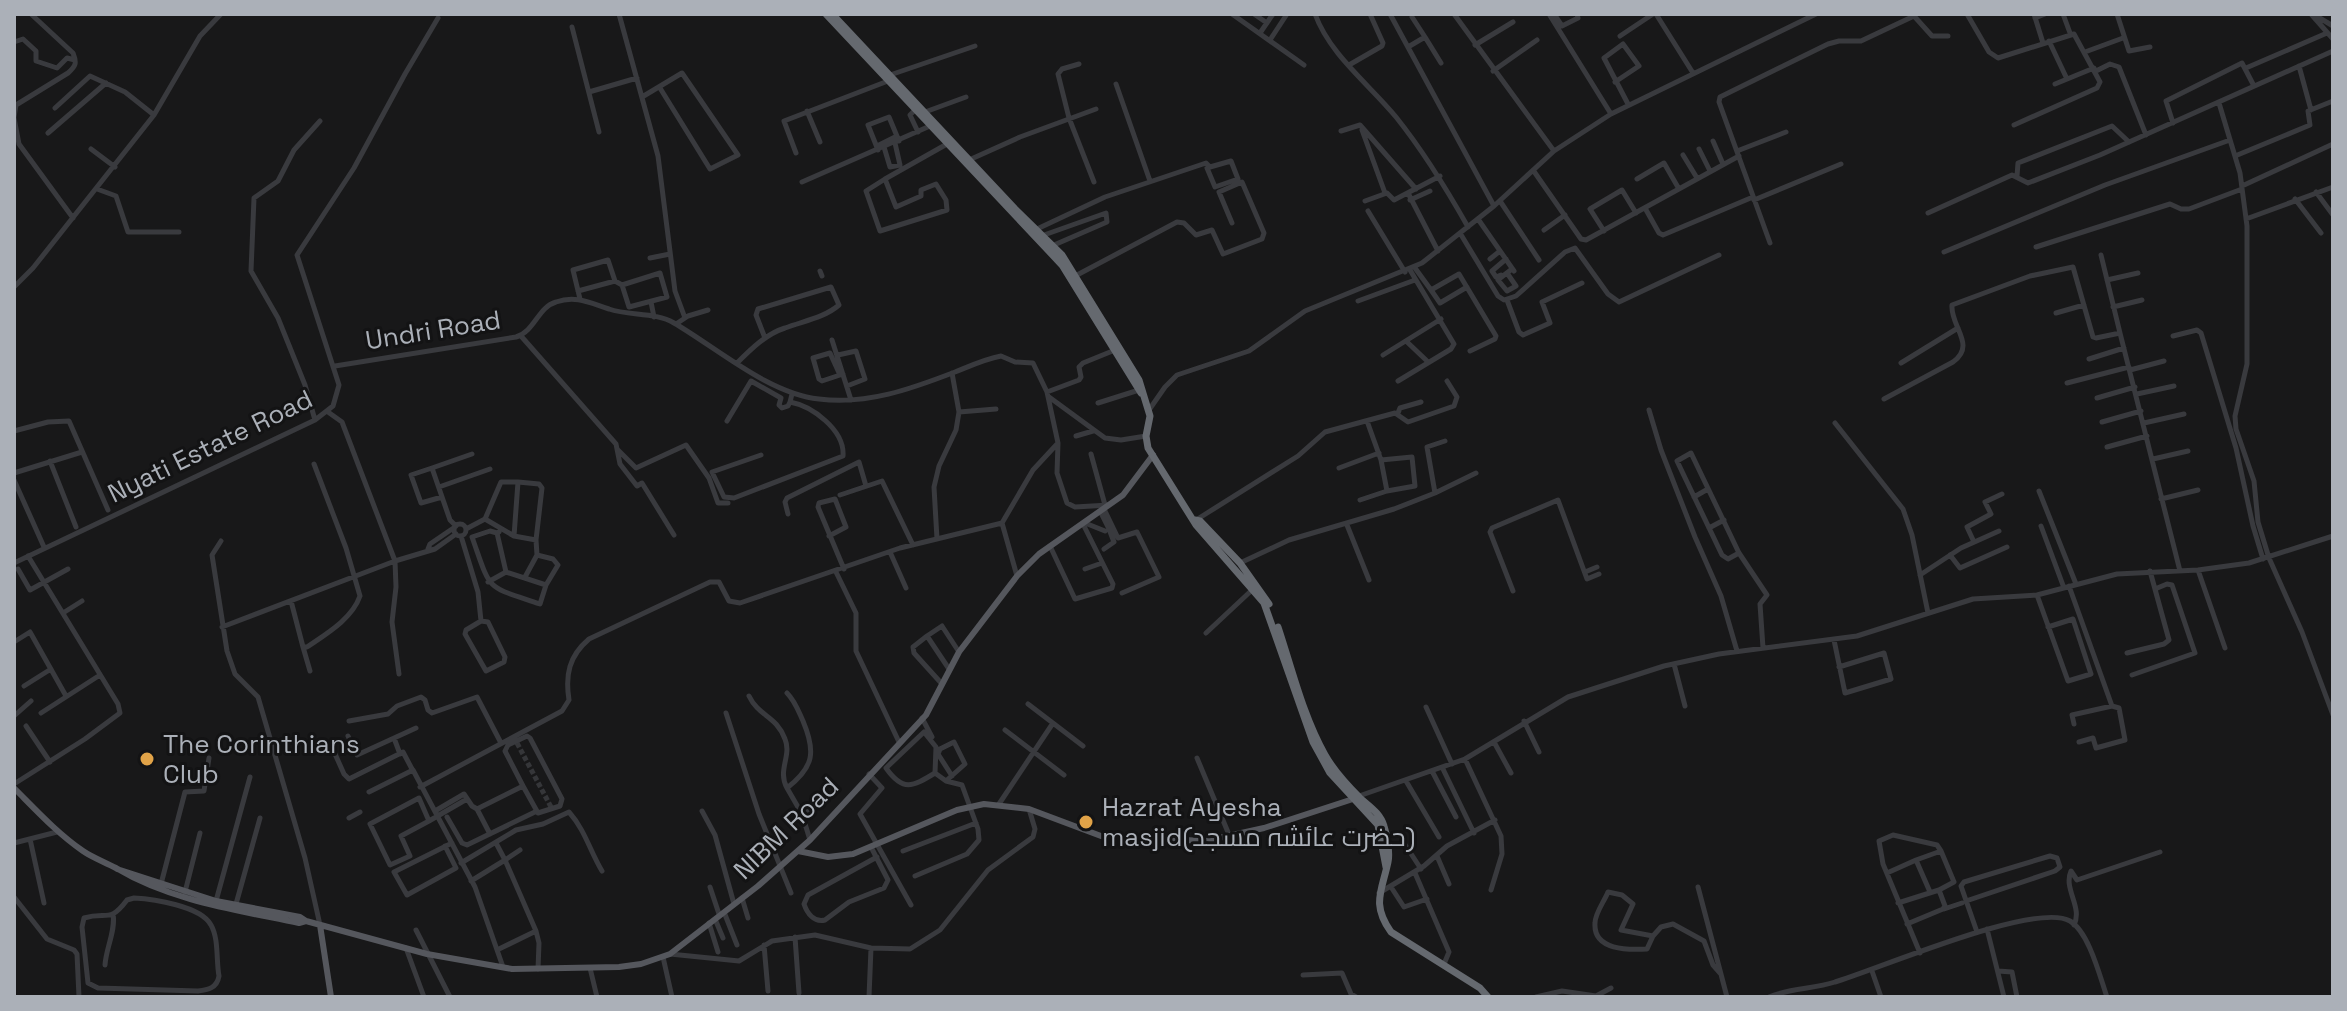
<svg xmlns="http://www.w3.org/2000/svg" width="2347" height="1011" viewBox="0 0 2347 1011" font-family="'Space Grotesk',Cairo,sans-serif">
<rect width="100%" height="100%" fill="#181819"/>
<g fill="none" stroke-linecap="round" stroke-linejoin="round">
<path stroke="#353639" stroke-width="5" stroke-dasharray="5 2.5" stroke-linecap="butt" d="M517,743L551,807"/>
<path stroke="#393a3e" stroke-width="5" d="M619,14L658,156L675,291L685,318
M1232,14L1304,65
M1254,14L1267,23
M1315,14C1330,55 1369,84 1396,117C1424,152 1446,188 1468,227
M1390,14L1494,206
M1454,14L1554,151
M1549,14L1611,114
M1554,14L1562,26L1578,18L1577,14
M1656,14L1693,73
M1967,14L1989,52L1998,58L2074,34L2100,82L2097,88L2014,125
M2034,14L2043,43
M2063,14L2070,33
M2117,14L2129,51L2150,47
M2311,14L2333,39
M2313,14L2333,26
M2035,18L2045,14
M572,27L599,132
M1260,33L1273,14
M1620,36L1653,14
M1425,37L1441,63
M1270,40L1287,14
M2049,41L2067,79
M14,42L23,39L36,51V61L57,68L67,58L75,60
M1475,45L1513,22
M1408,47L1425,37L1412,17
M2085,52L2123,38
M1079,64L1062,69L1058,74L1069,118L1094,182
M1349,65L1382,46L1383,43L1370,14
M2299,66L2311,110
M2246,68L2327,33
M1493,71L1537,40
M2096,71L2110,64L2119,67L2146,135
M890,75L975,46
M1615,82L1639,66L1623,44L1604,58L1628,104
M1116,84L1150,181
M2055,84L2094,68
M589,92L637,78
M642,97L682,73L738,155L710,169L660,88
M2219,103L2240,173L2247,226V364L2235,416L2236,429L2254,481L2258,522L2269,558L2302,632L2333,715
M55,108L90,76L125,92L154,115
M915,110L910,115L918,132
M807,111L820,142
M925,112L966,97
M14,117L16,105L68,73C76,66 77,63 73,53L31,14
M14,118L19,144L73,218
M2173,123L2166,101L2242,63L2254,86
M1362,130L1385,193
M1341,131L1360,125L1416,189
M48,133L106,83
M1713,141L1723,164
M877,146L897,136
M884,147L890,167L900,165L895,143
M91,149L115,167
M1699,149L1710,171
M878,150L868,125L889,117L899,141
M1737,151L1786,132
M796,153L784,121L888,81
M1683,155L1697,178
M2235,156L2310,125L2308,111L2333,101
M969,160L1020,137L1096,109
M1533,170L1581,239L1586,240L1739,156
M2017,176L2018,163L2112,126L2129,142
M885,179L866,191L880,231L947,210L946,200L936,184L921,190V196L896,207L885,179L947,144
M1637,179L1664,163L1679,189
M802,182L930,126
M2242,186L2333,144
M97,189L116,196L128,232H179
M2316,192L2333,215
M1408,193L1438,251
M2295,199L2321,233
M1410,200L1430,191
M1754,200L1841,164
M1365,201L1387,193L1394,200L1440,176
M1500,201L1539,260
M1645,208L1659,233L1663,235L1753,197
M1368,211L1405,272
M1928,213L2012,175L2028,183L2100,155L2333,51
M1478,219L1514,271
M2246,219L2333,187
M1037,229L1105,197L1206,163L1210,167L1231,161L1238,179L1215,187L1207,168L1209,167
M1544,230L1565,215
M1604,231L1590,209L1622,190L1636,213
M1460,233L1498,296L1504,300L1516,296L1565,252L1575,248L1608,294L1619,302L1719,255
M1044,235L1106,213L1107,222L1054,245
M1770,243L1719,102L1720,97L1828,44L1839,41H1861L1914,16L1932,36H1948
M2036,247L2170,204L2181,209H2189L2242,189
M1944,252L2105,185L2230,140
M2101,255L2120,333
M650,258L670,254
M1490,259L1500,251
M1415,268L1431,290L1459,274L1496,336L1495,339L1470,351
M820,271L822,276
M1507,273L1516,286L1507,291L1498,280L1499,279L1512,269
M1077,275L1177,222L1184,223L1196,235L1212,230L1223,254L1262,239L1264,233L1242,182L1219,192L1232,223
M1501,275L1496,277L1492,271L1506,259
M2107,280L2138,273
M14,287L33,268L154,115L200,36L221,14
M1431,290L1440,303L1467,287
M578,291L615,281
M580,299L573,270L608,260L615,281L622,285L629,307L667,297L660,273L622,285
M1507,300L1519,332L1523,335L1550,323L1542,302L1582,283
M1358,301L1415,280
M651,302L654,317
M2113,307L2142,300
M2056,313L2084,305
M676,324L688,316L708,310
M521,336L616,444L620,464L637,486L642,483L674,535
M2173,336L2197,330L2201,333L2236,448L2253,526L2263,559
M832,340L851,400
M1406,341L1426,360
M838,355L856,351L865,379L847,386
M1383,355L1441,319
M2089,359L2124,348
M737,363C751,349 766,334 785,328C803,321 824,318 839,305L831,287L758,309L756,315L765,338
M1901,363L1958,328
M335,366L516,337C535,331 538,307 556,302C576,295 590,303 609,309C629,316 656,312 674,323C717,348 769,394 819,399C867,405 911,389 955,372C970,366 985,359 1001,356L1015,362L1033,363L1047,392L1079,380L1081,377L1079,367L1083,363L1115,350
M2130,370L2164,361
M840,375L822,381L819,379L813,358L830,353L840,375L843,374
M1398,381L1451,349L1454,344L1410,270
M2067,383L2129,367
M2137,394L2174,386
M1049,397L1105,438L1121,440L1146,436
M2097,398L2135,387
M1884,399L1953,362C1977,345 1950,326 1952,305L2030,276L2073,267L2093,337L2096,338L2120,333L2180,571
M1098,403L1139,390
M1149,410L1165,387L1177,375L1249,351L1305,311L1422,263L1494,206L1554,151L1611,114L1816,14
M1649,410L1661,450L1695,537L1721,596L1737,651
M328,412L342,422L395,561L396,587L392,622L399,674
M959,412L996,409
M1398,413L1400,408L1421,402
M315,420L305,385L278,318L251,271L254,198L278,181L294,150L320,121
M727,421L751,381L781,398L779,405L782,408L788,406L790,402
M1367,421L1381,460
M2102,422L2141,411
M1835,423L1903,509L1912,535L1928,613
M2144,423L2184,414
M14,431L48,422L69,421L108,510
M1076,436L1093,431
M1058,443L1057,473L1067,503L1075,507L1109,505
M2107,447L2147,436
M618,450L636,468L686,445L709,478L718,503H728
M1091,454L1105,505
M761,455L712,472L724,497L734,498L843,456C845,430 812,406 790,402L792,394
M2153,459L2188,451
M50,461L76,527
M432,468L411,475L421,503L442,497
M1339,468L1379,453
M14,473L82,452
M14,480L44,547
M439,487L490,469
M2039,491L2076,584
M1435,493L1427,447L1445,441
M840,495L882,481L913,545
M1694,497L1708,489
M2161,499L2198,490
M1360,500L1387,491L1381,460L1412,457L1415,486L1387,491
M1104,509L1118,538L1137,532L1159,577L1122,593
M1100,511L1109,529L1112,527
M788,514L785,502L787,498L859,462L866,486
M485,519L514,536L536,540L542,488L539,484L518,482
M1196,520L1298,456L1325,432L1395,413L1408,422L1454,406L1457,397L1447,381
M1085,523L1105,531
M454 530a6 6 0 1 1 12 0a6 6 0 1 1-12 0Z
M1347,525L1369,580
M456,526L450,520L432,468L472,454
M2041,526L2064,588
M1709,528L1724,520
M466,529L485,519L501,482H518L514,536
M499,532L497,533L506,572
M497,533L490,531L472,537C492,593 484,585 540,604L546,585L558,565L553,559L537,555
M461,536L478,592L481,621
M829,536L846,527L835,499L819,503L818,507L844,569
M937,539L934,487L939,466L956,430L959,412L952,373
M221,541L212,555L227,651L235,674L258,697L305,858L320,925
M1974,542L1967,527L1991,514L1985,502L2002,494
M1050,546L1075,599L1112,588L1113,584L1083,524
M428,549L430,544L455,527
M1104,549L1114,542L1109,529
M890,552L906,588
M1739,553L1728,559L1722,555L1677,461L1691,453L1739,553L1767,595L1760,604L1763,648
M1950,555L1960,568L2007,547
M14,563L315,420L333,406L339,385L297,255L354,168L405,74L438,18
M1240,563L1289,540L1394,509L1435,493L1476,473
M18,569L30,590L68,569
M1085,569L1102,563
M2198,570L2225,648
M836,572L856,613V651L899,742
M1585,572L1597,567
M1920,575L1961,548L1999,531
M1017,576L1002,523L1033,470L1058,443L1047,392
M525,577L537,555L536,540
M488,582L506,572L546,585
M2069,586L2112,706L2072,715L2074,724
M1513,591L1490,532L1492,528L1558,500L1587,579L1599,574
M2037,595L2068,681L2091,674L2073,619L2048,627
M291,601L303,647H307C326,634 352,619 360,596L346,548L314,464
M63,613L82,601
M481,621L488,622L505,657L504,662L486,671L465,634L466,630Z
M222,627L395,561L435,549L456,534
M1206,633L1252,590
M927,636L942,626L959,652
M1834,640L1845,693L1891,679L1884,653L1839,667
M14,642L30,632L66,696
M303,647L310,671
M2127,653L2164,644L2169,640L2150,571
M1674,664L1685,706
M2132,675L2195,653L2172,585L2167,584L2155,589
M942,684L914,653L913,647L927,636L949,669
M24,686L51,669
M787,693C795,701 798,710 803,721C816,752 814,767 787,788L802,814L810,840
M749,696C759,717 776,715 785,739C792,756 777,770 787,788
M1028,704L1083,746
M1426,707L1452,764
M41,713L100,675
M726,713L759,814L791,893
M14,716L31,701
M922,718L932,737
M349,721L388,714L397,706L421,697L425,700L428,710L432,713L477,697L501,743
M1524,721L1539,752
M26,726L50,762
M1005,730L1064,775
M348,736L357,755L416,728
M394,738L400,754
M1494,742L1511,773
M2079,742L2093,738L2096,748L2125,740L2119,708L2112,706
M331,745L344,774L349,779L403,752L412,769
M1197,758L1230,837
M1465,759L1501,836L1502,854L1491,890
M1442,767L1474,833
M1432,771L1456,817
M869,774L882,788L860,814L911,905
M947,780L965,764L954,742L940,749L938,754L952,776
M1406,781L1439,837
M14,784L85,739L120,713L118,704L28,556
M420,787L562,711L569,700C565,675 569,656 589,639L710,582H719L729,601L740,603L900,548L1002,523
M369,792L413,770L475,887L503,967
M1359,796L1465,759L1568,697L1664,666L1719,654L1857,636L1973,599L2037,595L2117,574L2198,570L2249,563L2333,536
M999,804L1053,723
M477,809L490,834
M435,811L464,794L472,806L477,809L523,786L538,813L560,806L562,799L530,738L527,736L508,745L505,751L523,786
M702,811L715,835L734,904
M801,813L818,806
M447,817L462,843L467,845L537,811
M349,818L360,812
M429,821L401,836L410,856L390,865L370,824L419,798L429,821L467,799
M30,839L44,903
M14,843L57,832
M496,843L505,860L520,850
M1404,843L1421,869
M445,846L456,868L407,895L394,872L452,843
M871,847L888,880L884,888L849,902L825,920C814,923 807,913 804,904L808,895L877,857
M903,851L976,823
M1437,856L1449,884
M461,863L516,830L543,824L569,812C585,830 590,851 602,871
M1415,873L1449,952L1444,964
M1887,873L1916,860
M915,876L967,854L979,840L978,829L962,785L946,781L935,773C912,787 903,792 886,768L924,732L936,747L935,773
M471,881L505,860L536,931L499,949
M161,884L185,792L204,791L209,758
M710,887L719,914
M1391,887L1404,907L1427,899
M1698,887L1727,997
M185,892L200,833
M1608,892L1622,895L1633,904L1621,930L1653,936L1647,949C1629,950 1593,951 1595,923C1595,913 1604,902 1608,892Z
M1930,892L1916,860L1941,851L1954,882L1939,890
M1379,893L1424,866L1447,846L1495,820
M14,897L47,939L74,950L77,954L79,997
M134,898C153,899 201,906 211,925C219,939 216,961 219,976C217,988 208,990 198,991L98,988L88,983L82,927L84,918C107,911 109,924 127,900Z
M742,898L748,918
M216,901L250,777
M1966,901L2055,871L2060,867L2057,858L2050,856L1964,882L1961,886L1977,932
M1898,903L1939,890L1945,906L1943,909L1907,924
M236,904L260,818
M1944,909L1962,903
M724,912L737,945
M715,919L723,938
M709,923L718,952
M2074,925C2083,907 2063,889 2071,871L2077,880L2160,852
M1987,929L2004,997
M416,930L450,997
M536,931L539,943L538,969
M1653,936L1661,927L1673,924L1704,941L1713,965L1720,973
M795,937L799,993
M764,945L768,991
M406,948L424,997
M1920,953L1883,864L1879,841L1893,835L1937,845L1941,851
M670,954L739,961L772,941L815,935L871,948L910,949L940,930L988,870L1033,837L1035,829L1029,809
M663,957L672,997
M105,965C106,948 116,930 113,914
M590,968L597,997
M1872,971L1881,997
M1998,971L2012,972L2017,997
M1303,975L1342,973L1351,994L1356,997
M869,997L871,948
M1536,997L1562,991L1596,996L1611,988
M1769,997C1789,988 1814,989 1835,982C1879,969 2035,901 2070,921C2089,932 2100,977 2107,997"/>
<path stroke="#55575d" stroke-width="6" d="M14,788C36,810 57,833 83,851C93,858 105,862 116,868C171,901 237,910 299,923L306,921
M798,851L828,857L853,854L957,810L984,804L1029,809L1101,836L1205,841L1264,828L1356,798
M117,869L216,901L300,917L306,921L427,954L512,969L619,967L641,964L670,954L758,886L810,840L926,715L959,652L1017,576L1039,554L1123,495L1153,455
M320,925L331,997"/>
<path stroke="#65696f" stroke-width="7" d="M826,14L1062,265L1141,393
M832,14L1015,209L1062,255L1139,380L1150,416L1146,436L1148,448L1196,525L1264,603L1313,742L1330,773L1378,825L1386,867
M1195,520L1200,521L1240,563L1269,604
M1278,627C1292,669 1303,716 1325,755C1334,771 1347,785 1360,798C1370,807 1380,813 1384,826C1387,835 1390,853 1388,862C1382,891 1371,904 1391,932L1480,988L1488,997"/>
</g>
<g fill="#e1a348" stroke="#131314" stroke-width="3">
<circle cx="147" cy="759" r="8"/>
<circle cx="1086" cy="822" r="8"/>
</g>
<g text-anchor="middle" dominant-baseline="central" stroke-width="6" stroke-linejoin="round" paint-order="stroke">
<g font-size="26" fill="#abb0b8" stroke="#131314">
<text transform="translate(433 330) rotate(-9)">Undri Road</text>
<text transform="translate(210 446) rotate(-26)">Nyati Estate Road</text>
<text transform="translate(786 828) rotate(-44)">NIBM Road</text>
</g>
<g font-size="26" fill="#abb0b8" stroke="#131314" text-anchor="start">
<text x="163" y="744">The Corinthians<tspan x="163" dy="30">Club</tspan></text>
<text x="1102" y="807">Hazrat Ayesha<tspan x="1102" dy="30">masjid(حضرت عائشہ مسجد)</tspan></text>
</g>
</g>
<rect width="2347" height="1011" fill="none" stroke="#abb0b8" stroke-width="32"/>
</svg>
